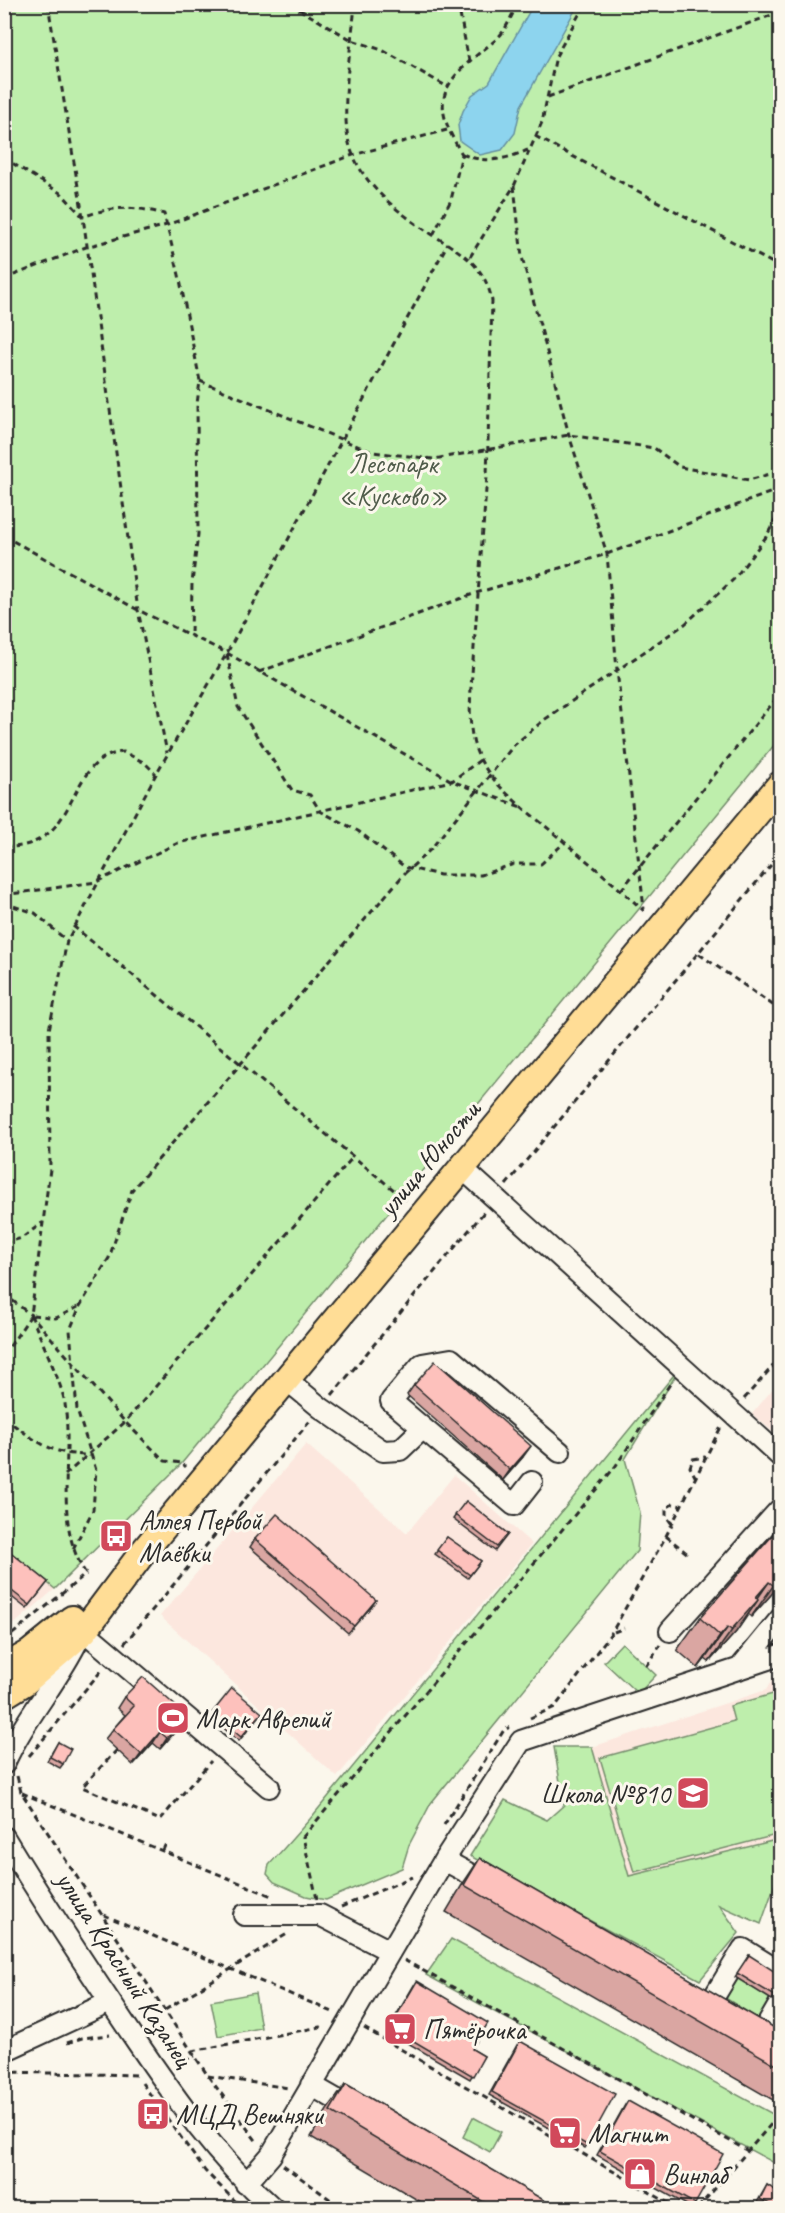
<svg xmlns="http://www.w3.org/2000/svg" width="785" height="2213" viewBox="0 0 785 2213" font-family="Caveat,sans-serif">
<rect width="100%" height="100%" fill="#fbf7ec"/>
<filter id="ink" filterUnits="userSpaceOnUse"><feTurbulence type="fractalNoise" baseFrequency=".0167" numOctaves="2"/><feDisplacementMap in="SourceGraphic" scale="12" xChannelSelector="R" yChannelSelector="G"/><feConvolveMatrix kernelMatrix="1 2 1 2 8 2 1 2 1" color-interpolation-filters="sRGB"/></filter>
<g filter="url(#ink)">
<path fill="#fce7de" d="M780,1380V1438L752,1414Z
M306,1444L407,1533L454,1475L532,1544L337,1777L160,1616Z
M5,1547L55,1589L5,1632Z
M780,1666V1839L629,1876L592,1747L766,1690Z"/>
<path fill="#beeeac" stroke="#748c6c" stroke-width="1.5" d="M4,5H780V738L182,1463L55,1589L4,1547Z
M682,1365L625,1459L640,1512L637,1551L431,1803L409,1845L402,1868L326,1900L306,1896L274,1882L267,1874L269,1865L310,1819Z
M622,1643L656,1675L638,1694L604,1662Z
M780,1692V1834L634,1872L600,1758L734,1721L730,1706Z
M554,1747H592L629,1876L780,1839V1882L776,1881L761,1924L719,1905L739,1933L700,1980L470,1856L505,1800L547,1820L564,1805Z
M451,1939L780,2118V2166L426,1975Z
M735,1977L772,2000L760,2020L722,1996Z
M255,1993L261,2028L218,2036L211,2001Z
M473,2117L501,2132L490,2152L463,2137Z"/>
<path fill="#8dd4ee" stroke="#6690a0" stroke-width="1.5" d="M533,5H578L521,106L515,133L502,150L480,155L460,141L458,125L463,111L472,95L489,83Z"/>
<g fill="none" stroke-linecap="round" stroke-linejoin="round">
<g stroke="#2b2b2b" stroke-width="24">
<path id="minor" d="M462,1168L780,1456
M287,1380L321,1408L383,1451L400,1450L423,1428
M532,1482L514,1505L391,1401L422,1364L451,1359L560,1452
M84,1631L269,1787
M670,1631L780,1509
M739,1669L780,1619
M4,1764C24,1719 58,1682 79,1638
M4,1837C45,1905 89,1971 133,2036C175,2098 217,2158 273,2208
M444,1860L521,1741L780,1655
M244,1915H320L390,1951
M709,2005L743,1949L780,1972
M762,2034L780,2003
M4,2051L110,2002
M311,2085L358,2112
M246,2184L271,2155L444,1860L492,1886"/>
</g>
<g stroke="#2b2b2b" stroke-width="30">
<path id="major" d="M4,1668L30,1653L72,1619
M4,1695L25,1682L84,1631L143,1552L780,785"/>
</g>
<path stroke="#2b2b2b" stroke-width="3" stroke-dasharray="6 4.5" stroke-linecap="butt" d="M48,4L83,217L138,610L167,753
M290,4L352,40L382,50L446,86
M355,4C352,45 337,120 353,155C367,189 403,216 433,235C462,253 485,265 492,301L487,476L471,687C470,711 468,737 480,759C494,787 526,810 550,830C582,857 614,883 644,911
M458,4L469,61
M548,97L780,12
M535,136L780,267
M462,154C486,164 504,160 528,150
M4,158L62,194L83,217C110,206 136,206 164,214L179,275L200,381L197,404L198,534L192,583L191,636
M514,186L522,257L569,435L607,554L617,670L644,909
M433,235L451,200L462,154C434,108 436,89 477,55C485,48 496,41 502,33C508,25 512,14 518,4
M470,257L514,186L542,122L556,56L585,4
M4,279L86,247L167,225L353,155L447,130
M200,381L372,452L434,459L569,435L654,448L680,467L749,480L780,471
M4,536L138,610L227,653L452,781L521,807
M227,654L238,707L292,790L310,795L320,811L358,831L405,867L440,875H481L514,864H541L564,843
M259,672L476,593L607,554L780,489
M4,847C84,849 62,757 124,752L145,763L156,774
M621,890L780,694
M4,895L96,882L178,843L452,781L480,760
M4,903L35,913L67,941
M73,926L406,1200
M699,954L780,1010
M506,1185L780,854
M4,1243L22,1238L42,1223
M4,1294L31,1315L125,1422L165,1461L182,1463L186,1467
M31,1315C40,1338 62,1383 65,1404C73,1461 53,1523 86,1574
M33,1315L56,1318L80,1306
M4,1355L31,1315L50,1169L49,1030L67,941L156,774L227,653L448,243
M332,1395L485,1211
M744,1399L780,1358
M4,1418C37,1441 49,1455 90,1455
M65,1475L125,1422L353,1157
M696,1478L690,1467L693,1459L705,1457
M672,1524L666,1516V1508L673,1504L682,1506
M666,1536L689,1555
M73,1549L93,1510L96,1470L77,1410L70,1330L80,1306L109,1258L132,1190L405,873L430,850L514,745L544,720L685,624L734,579L766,537L780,511
M614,1632L624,1628
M4,1641L86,1574
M124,1644L310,1421
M646,1666L660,1645
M530,1718L555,1707L612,1632L666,1536L722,1425
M117,1750L82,1787L160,1820L211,1761
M29,1756L102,1670
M17,1776L21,1792L208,2076L258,2143
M22,1793L274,1897
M444,1825L504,1730L510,1727
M163,1850L167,1841
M317,1899L303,1837L615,1467L672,1381
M341,1907L412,1877
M104,1915L335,2013
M404,1960L748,2151
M165,2010L287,1934
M364,2028L677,2208
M67,2043L82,2038L110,2035
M192,2051L320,2027L325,2030
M174,2063L195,2056
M4,2072L137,2075
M208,2076L289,2088
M142,2083L205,2171L242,2208
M283,2165L342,2208
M698,2208L780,2114"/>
<use href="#minor" stroke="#fbf7ec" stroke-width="20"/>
<use href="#major" stroke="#ffdd96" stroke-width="26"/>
</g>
<path fill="#daa6a2" stroke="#2b2b2b" stroke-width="1.5" d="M414,1385L523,1457L503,1480L407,1395Z
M466,1501L508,1534L495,1551L453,1519Z
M780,1527L778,1587L751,1617L748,1614L736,1632L709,1662L705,1659L698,1668L677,1650L700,1618Z
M447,1537L481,1561L468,1578L435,1554Z
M255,1539L376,1600L371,1607L348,1633L250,1547Z
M4,1547L48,1582L27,1609L4,1591Z
M124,1697L187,1716L180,1726L160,1749L153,1743L133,1765L105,1739L113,1729L125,1715L117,1708Z
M212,1713L259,1717L239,1741L209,1716Z
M58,1742L63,1764L60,1768L47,1761Z
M480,1858L780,2031V2104L446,1912L462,1885Z
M749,1955L780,1988L772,2000L735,1977Z
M414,1985L472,2049L484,2056L470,2079L387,2031Z
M517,2045L587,2145L585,2148L489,2095Z
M346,2084L557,2208H431L311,2137L327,2110Z
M625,2105L695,2204L692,2208L597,2155Z
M767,2185L780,2208H759L755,2206Z"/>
<path fill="#b18784" stroke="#2b2b2b" stroke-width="1.5" d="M531,1446L523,1457L503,1480L510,1470Z
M780,1576V1583L778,1587L751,1617Z
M769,1582L751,1608L758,1600L736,1632L709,1662L756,1597Z
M728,1627L705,1659L698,1668L720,1636Z
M187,1716L180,1726L160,1749L167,1738Z
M160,1732L153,1743L133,1765L141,1754Z"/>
<path fill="#fdc1bc" stroke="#2b2b2b" stroke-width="1.5" d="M435,1361L531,1446L510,1470L414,1385Z
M466,1501L508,1534L497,1547L455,1515Z
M277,1514L376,1600L354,1626L255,1539Z
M780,1527V1577L773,1585L769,1582L756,1597L758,1600L731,1630L728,1627L720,1636L700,1618Z
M447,1537L481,1561L470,1575L437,1550Z
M4,1547L48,1582L30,1605L4,1585Z
M143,1677L187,1716L167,1738L160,1732L141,1754L113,1729L134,1706L124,1697Z
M232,1688L262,1713L241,1737L212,1713Z
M58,1742L71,1749L63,1764L50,1757Z
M480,1858L780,2031V2067L464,1885Z
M749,1955L780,1975V1988L775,1996L737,1973Z
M417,1981L488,2023L472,2049L484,2056L473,2076L390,2027Z
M520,2041L615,2094L587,2145L492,2092Z
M346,2084L557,2208H494L330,2111Z
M628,2101L723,2154L695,2204L600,2151Z
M767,2185L780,2193V2208H777L760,2199Z"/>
</g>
<defs>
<g id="bus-square" transform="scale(1.725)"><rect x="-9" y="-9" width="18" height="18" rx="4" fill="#d1495b" stroke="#fbf7ec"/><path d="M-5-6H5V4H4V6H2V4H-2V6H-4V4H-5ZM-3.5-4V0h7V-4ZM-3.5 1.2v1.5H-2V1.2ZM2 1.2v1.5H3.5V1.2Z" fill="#fff"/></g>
<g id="stadium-square" transform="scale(1.725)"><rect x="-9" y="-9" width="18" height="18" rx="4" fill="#d1495b" stroke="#fbf7ec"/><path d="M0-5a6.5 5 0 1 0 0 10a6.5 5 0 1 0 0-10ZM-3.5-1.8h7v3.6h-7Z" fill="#fff"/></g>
<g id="school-square" transform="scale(1.725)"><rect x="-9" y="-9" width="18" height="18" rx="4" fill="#d1495b" stroke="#fbf7ec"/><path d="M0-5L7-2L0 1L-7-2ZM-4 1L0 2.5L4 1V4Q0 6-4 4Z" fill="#fff"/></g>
<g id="supermarket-square" transform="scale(1.725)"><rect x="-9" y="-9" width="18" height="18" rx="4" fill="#d1495b" stroke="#fbf7ec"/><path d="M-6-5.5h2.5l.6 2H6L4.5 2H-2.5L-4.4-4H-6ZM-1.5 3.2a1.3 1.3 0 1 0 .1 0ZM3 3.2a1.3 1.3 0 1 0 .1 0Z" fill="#fff"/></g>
<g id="shop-square" transform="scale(1.725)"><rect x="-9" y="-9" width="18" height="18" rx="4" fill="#d1495b" stroke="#fbf7ec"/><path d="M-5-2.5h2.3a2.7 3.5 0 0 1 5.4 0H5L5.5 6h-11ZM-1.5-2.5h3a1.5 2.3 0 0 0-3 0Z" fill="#fff"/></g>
</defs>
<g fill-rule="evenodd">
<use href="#bus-square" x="116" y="1536"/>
<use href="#stadium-square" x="173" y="1718"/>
<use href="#school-square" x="693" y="1793"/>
<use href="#supermarket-square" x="400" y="2029"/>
<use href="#bus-square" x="153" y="2114"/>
<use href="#supermarket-square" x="565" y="2133"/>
<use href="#shop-square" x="640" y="2174"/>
</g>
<g text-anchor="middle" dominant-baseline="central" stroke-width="6" stroke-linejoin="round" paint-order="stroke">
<g font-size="28" fill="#505c4b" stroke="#fbf7ec">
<text x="393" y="463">Лесопарк<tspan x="393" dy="32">«Кусково»</tspan></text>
</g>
<g font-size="28" fill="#2b2b2b" stroke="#fbf7ec">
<text transform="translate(429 1158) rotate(-50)">улица Юности</text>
<text transform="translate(125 1969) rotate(57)">улица Красный Казанец</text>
</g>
<g font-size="28" fill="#2b2b2b" stroke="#fbf7ec" text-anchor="start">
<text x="139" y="1520">Аллея Первой<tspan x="139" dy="32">Маёвки</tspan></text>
<text x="196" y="1718">Марк Аврелий</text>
<text x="670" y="1793" text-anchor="end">Школа №810</text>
<text x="423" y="2029">Пятёрочка</text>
<text x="176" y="2114">МЦД Вешняки</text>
<text x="588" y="2133">Магнит</text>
<text x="663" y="2174">Винлаб</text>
</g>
</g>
<rect width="785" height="2213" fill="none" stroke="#fbf7ec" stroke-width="24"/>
<rect x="12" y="12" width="761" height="2189" fill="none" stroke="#2b2b2b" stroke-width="2" filter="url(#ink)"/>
</svg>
